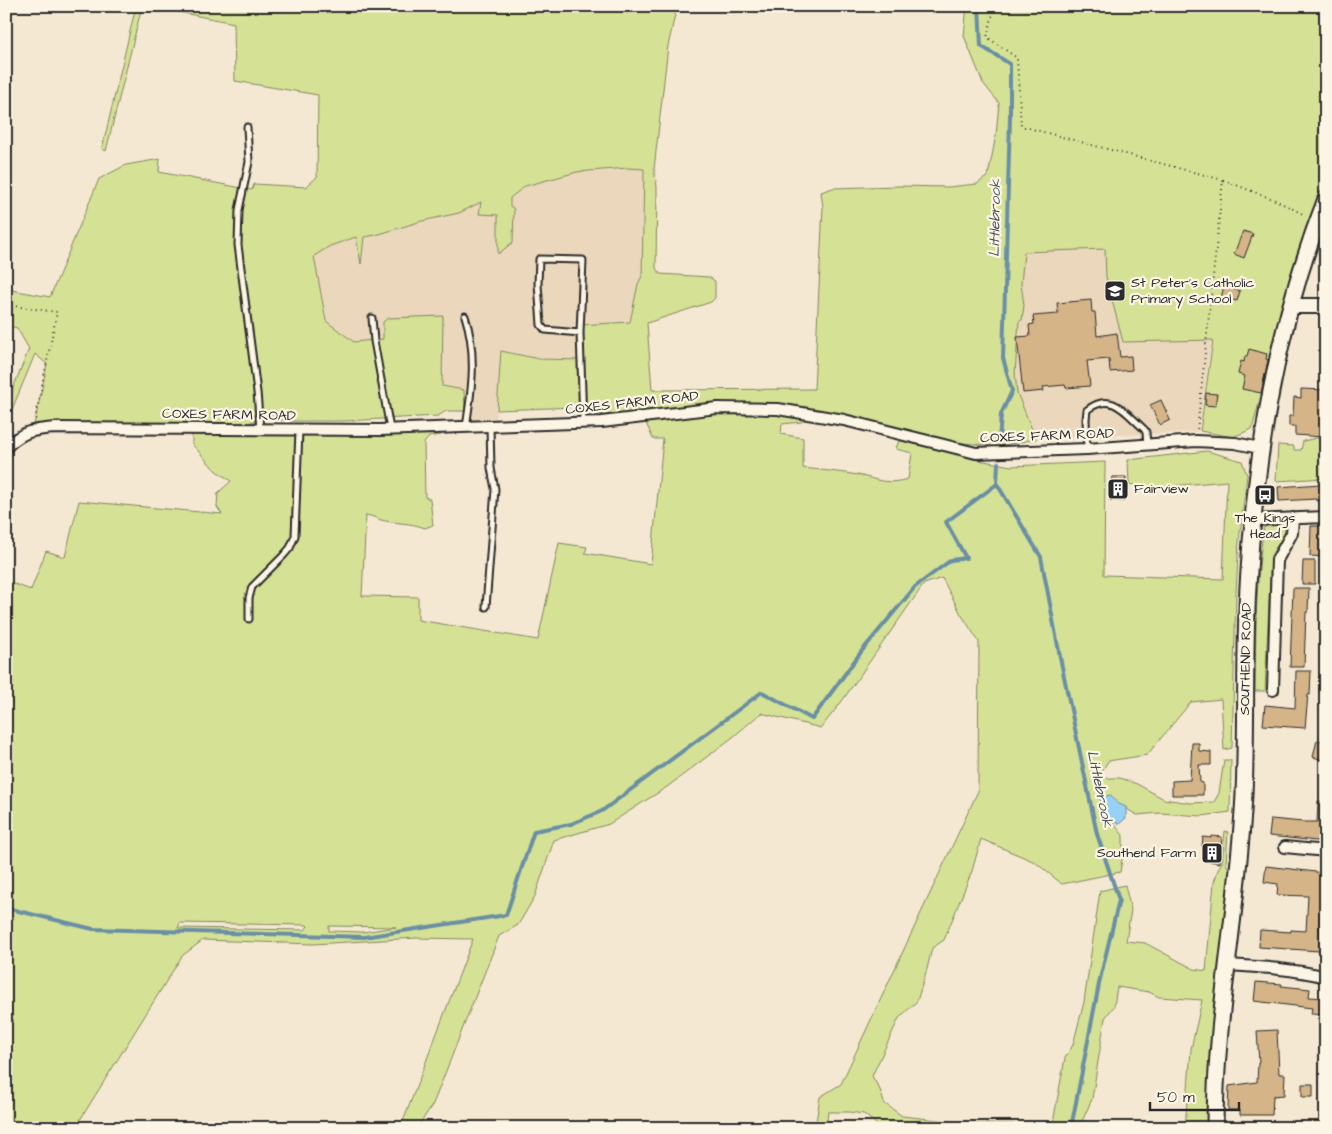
<svg xmlns="http://www.w3.org/2000/svg" width="1332" height="1134" viewBox="0 0 1332 1134" font-family="'Architects Daughter',sans-serif">
<rect width="100%" height="100%" fill="#f4e8d2"/>
<filter id="ink" filterUnits="userSpaceOnUse"><feTurbulence type="fractalNoise" baseFrequency=".02" numOctaves="2"/><feDisplacementMap in="SourceGraphic" scale="10" xChannelSelector="R" yChannelSelector="G"/><feConvolveMatrix kernelMatrix="1 2 1 2 8 2 1 2 1" color-interpolation-filters="sRGB"/></filter>
<g filter="url(#ink)">
<path fill="#ebd8bc" d="M627,168H644L642,276L638,284L630,322L580,325V360L539,359L501,351L496,426L466,427L464,391L442,386L383,322V339L354,342L326,321L313,256L330,246L356,237L361,261L364,237L376,235L422,221L459,213L482,201L498,215V253L513,242L510,197L525,186L577,172Z
M1016,188L1216,325L1212,340L1198,432L1010,440Z"/>
<path fill="#d5e295" stroke="#808660" fill-rule="evenodd" d="M136,6H142L106,151L102,149Z
M147,6H677L668,46L654,169L657,187L656,268L660,274L709,277L715,281V298L711,302L647,323L652,390H658L814,389L823,207L821,192L833,188L898,186L948,187L977,184L988,176L996,135L999,103L983,83L964,36L967,6H1281L1293,10L1295,6H1326V180L1305,234L1308,241L1301,246L1252,429L1233,437L1200,431L1213,340L1123,342L1106,277L1105,249L1024,252L1021,284L1024,305L1022,320L1019,321L1015,373L1017,393L1036,439L994,447L986,445L929,440L803,414L802,422L782,424L781,434L803,438V468C821,470 840,472 858,475C879,480 886,485 908,479L912,453L896,449L900,437L973,459L1011,466L1105,462L1104,575L1223,579L1227,481L1149,488L1129,484L1128,460L1207,451L1242,461L1247,475L1239,541L1236,592L1232,748L1224,750L1221,699L1191,702L1147,755L1108,761L1098,778H1120L1137,784L1164,799L1190,803L1214,802L1219,793L1224,760H1231L1230,812L1202,816L1160,813L1137,815L1117,803L1101,797L1102,809L1123,835V854L1120,872L1062,884L1035,862L981,839L972,871L944,940L932,948L927,969L917,1001L899,1018L872,1076L880,1090L884,1103L902,1116L976,1124H1012L1027,1128H881L864,1114L849,1112H828L826,1128H815L820,1097L841,1084L978,791L979,642L961,614L942,578L924,584L842,701L821,728L761,713L733,737L667,787L609,824L554,840L535,896L518,925L499,936L433,1104L417,1128H396L404,1119L473,939L417,938L313,944L203,940L182,956L75,1128H6V581L31,590L46,551L65,557L79,501L222,514L217,507L218,493L231,481L215,470L192,444V429L33,430L47,364L35,354L13,407L6,417V402L11,393L29,349L17,328L6,325V289L50,297L99,179L126,165L160,159L159,172L252,190L254,184L306,187L317,177L318,95L235,81L234,23ZM627,168L644,169L642,276L638,284L630,322L580,325V360L539,359L501,351L497,410L575,407L589,409L595,414L643,416L653,439H663L651,564L585,553L587,547L559,543L538,640L418,620V597L362,596L366,515C372,516 376,518 381,520C397,524 409,522 425,528L433,525L430,499L425,497L424,443L429,437L441,435L447,432L236,428L269,415L285,421H344L438,416L446,411H465L464,390L442,386L443,316L388,318L383,322V339L354,342L326,321L314,256L330,246L356,237L361,264L364,237L376,235L422,221L459,213L481,202L479,214L498,215V254L513,242L514,209L510,206V198L525,186L577,172ZM180,923L307,925L308,926L305,930L178,928ZM329,926L396,927L363,932L329,931Z
M1326,436V478L1276,481L1278,445L1294,446V450H1301L1303,441Z
M1276,523L1284,525L1285,534L1271,555L1265,691H1255C1256,636 1255,581 1264,527Z
M1225,831L1228,832L1226,863L1230,872L1217,984L1209,1128H1185L1191,1049L1202,1000L1159,997L1149,992L1117,987L1114,1006L1105,1018L1092,1099L1079,1128H1052L1065,1058L1073,1045L1084,1002L1100,891L1125,885L1131,910L1126,941L1145,943L1194,969L1206,971L1214,882L1219,867L1222,863Z"/>
<path fill="#96d1f6" stroke="#6b8fa5" d="M1111,795L1117,803L1126,807V818L1119,824C1107,820 1102,809 1100,797Z"/>
<g fill="none" stroke-linecap="round" stroke-linejoin="round">
<path stroke="#6b8fa5" stroke-width="4" d="M979,6L981,46L1010,64V118L1003,358L1012,391L1001,414L999,442
M998,463L997,484L1041,557L1061,662L1097,834L1119,900L1100,979L1071,1128
M6,908L93,929L364,937L506,915L534,831L571,824L602,811L762,692L812,719L861,652L915,587L951,560L966,558L946,522L997,484"/>
</g>
<path fill="#d5b488" stroke="#2b2b2b" d="M1243,231L1253,234L1244,258L1234,254Z
M1224,286L1240,291L1237,301L1232,300L1231,305L1220,302Z
M1091,300L1092,312H1095L1097,336L1117,333L1120,357L1131,356L1132,370L1110,372L1109,359L1087,361L1090,386L1066,388L1065,385L1043,387L1044,391L1023,393L1017,337L1030,336L1029,325L1034,324L1033,316L1058,314L1057,303Z
M1249,349L1267,354L1266,359L1268,360L1261,393L1242,389L1245,376L1238,374L1241,361L1244,362L1245,356H1247Z
M1301,389L1326,390L1323,437L1295,435V426H1289V416H1293L1294,397L1301,398Z
M1206,393L1217,394L1215,406L1205,405Z
M1161,400L1170,420L1160,425L1150,405Z
M1112,477H1126L1124,501L1110,500Z
M1321,484L1326,485V500L1316,501V499L1279,501L1278,487Z
M1311,526H1326V557L1310,556Z
M1303,561H1315V584H1302Z
M1293,588H1309L1308,612H1306L1304,667H1290Z
M1296,671H1311L1310,695H1308L1305,728L1263,725L1265,705L1295,708Z
M1317,740L1326,742L1323,760L1313,757Z
M1192,743H1199V751L1211,752V765H1199L1200,782L1203,783V795H1172V781L1190,780Z
M1318,801L1326,802V842L1269,836L1271,819L1303,822H1317Z
M1211,836L1222,837L1220,863L1204,860L1205,847L1202,846L1203,837L1211,838Z
M1266,866L1324,873L1320,905L1319,951L1259,947L1260,930L1291,932V930L1306,931L1308,896L1277,895L1278,884L1264,882Z
M1256,982L1282,984L1281,986L1310,989L1309,997L1326,998V1015L1311,1014L1312,1008L1254,1001Z
M1277,1030L1279,1074H1285L1284,1095L1273,1096L1272,1115H1240V1110H1228L1229,1086L1257,1082L1258,1063H1259L1257,1031Z
M1302,1084H1313V1097H1302Z"/>
<g fill="none" stroke-linecap="round" stroke-linejoin="round">
<g stroke="#2b2b2b" stroke-width="9">
<path id="lane" d="M247,127L249,162L239,210L238,245L257,392L260,429
M465,316C477,353 472,389 466,427
M372,318L374,341L390,429
M580,333L583,260L539,259L538,284L541,325L545,330L580,333L583,422
M1087,449L1086,419L1087,410C1112,391 1125,412 1144,429L1146,432L1147,445
M486,607L495,489L491,468L490,426
M249,619V598L252,587L283,556L290,548L295,536L299,430"/>
</g>
<g stroke="#2b2b2b" stroke-width="14">
<path id="street" d="M6,447C24,431 31,430 55,428L380,430L602,422L717,408L778,409L844,420L976,453L1087,449L1196,441L1235,443L1260,448
M1252,520L1326,517
M1273,690L1277,560L1292,533L1293,518
M1285,847L1326,851
M1227,965C1260,967 1294,969 1326,977"/>
</g>
<g stroke="#2b2b2b" stroke-width="18">
<path id="secondary" d="M1291,306H1326"/>
</g>
<g stroke="#2b2b2b" stroke-width="19">
<path id="primary" d="M1215,1128C1215,1016 1239,905 1244,794C1247,725 1244,655 1248,586C1255,454 1277,323 1326,199"/>
</g>
<path stroke="#2b2b2b" stroke-width="2" stroke-dasharray="1 4" stroke-linecap="butt" d="M995,6L987,37L1017,58L1021,126L1223,180L1197,431
M1223,180L1275,200L1305,215
M6,305L57,312L35,420"/>
<use href="#lane" stroke="#fcf5e5" stroke-width="5"/>
<use href="#street" stroke="#fcf5e5" stroke-width="10"/>
<use href="#secondary" stroke="#fcf5e5" stroke-width="14"/>
<use href="#primary" stroke="#fcf5e5" stroke-width="15"/>
</g>
</g>
<defs>
<g id="school-square" transform="scale(1.125)"><rect x="-9" y="-9" width="18" height="18" rx="4" fill="#2b2b2b" stroke="#fcf5e5"/><path d="M0-5L7-2L0 1L-7-2ZM-4 1L0 2.5L4 1V4Q0 6-4 4Z" fill="#fff"/></g>
<g id="building-square" transform="scale(1.125)"><rect x="-9" y="-9" width="18" height="18" rx="4" fill="#2b2b2b" stroke="#fcf5e5"/><path d="M-4-6H4V6H1V3H-1V6H-4ZM-2.5-4.3h1.7v1.8h-1.7ZM.8-4.3h1.7v1.8H.8ZM-2.5-1h1.7V.8h-1.7ZM.8-1h1.7V.8H.8Z" fill="#fff"/></g>
<g id="bus-square" transform="scale(1.125)"><rect x="-9" y="-9" width="18" height="18" rx="4" fill="#2b2b2b" stroke="#fcf5e5"/><path d="M-5-6H5V4H4V6H2V4H-2V6H-4V4H-5ZM-3.5-4V0h7V-4ZM-3.5 1.2v1.5H-2V1.2ZM2 1.2v1.5H3.5V1.2Z" fill="#fff"/></g>
</defs>
<g fill-rule="evenodd">
<use href="#school-square" x="1115" y="291"/>
<use href="#building-square" x="1118" y="489"/>
<use href="#bus-square" x="1265" y="495"/>
<use href="#building-square" x="1212" y="853"/>
</g>
<g text-anchor="middle" dominant-baseline="central" stroke-width="4.5" stroke-linejoin="round" paint-order="stroke">
<g font-size="14" fill="#2b2b2b" stroke="#fcf5e5" text-anchor="start">
<text x="1131" y="283">St Peter's Catholic<tspan x="1131" dy="16">Primary School</tspan></text>
<text x="1134" y="489">Fairview</text>
<text x="1265" y="518" text-anchor="middle">The Kings<tspan x="1265" dy="16">Head</tspan></text>
<text x="1196" y="853" text-anchor="end">Southend Farm</text>
</g>
<g font-size="14" fill="#2b2b2b" stroke="#fcf5e5">
<text transform="translate(632 403) rotate(-6)">COXES FARM ROAD</text>
<text transform="translate(229 415) rotate(1)">COXES FARM ROAD</text>
<text transform="translate(1047 436) rotate(-2)">COXES FARM ROAD</text>
<text transform="translate(1246 659) rotate(-89)">SOUTHEND ROAD</text>
</g>
<g font-size="15" font-style="italic" fill="#46545e" stroke="#fcf5e5">
<text transform="translate(995 218) rotate(-89)">Littlebrook</text>
<text transform="translate(1100 789) rotate(78)">Littlebrook</text>
</g>
</g>
<rect width="1332" height="1134" fill="none" stroke="#fcf5e5" stroke-width="25"/>
<rect x="12" y="12" width="1307" height="1109" fill="none" stroke="#2b2b2b" stroke-width="2" filter="url(#ink)"/>
<path d="M1150 1102v8h89v-8" fill="none" stroke="#2b2b2b" stroke-width="2.5"/>
<text x="1157" y="1102" font-size="15" fill="#2b2b2b" stroke="#fcf5e5" stroke-width="4" paint-order="stroke">50 m</text>
</svg>
